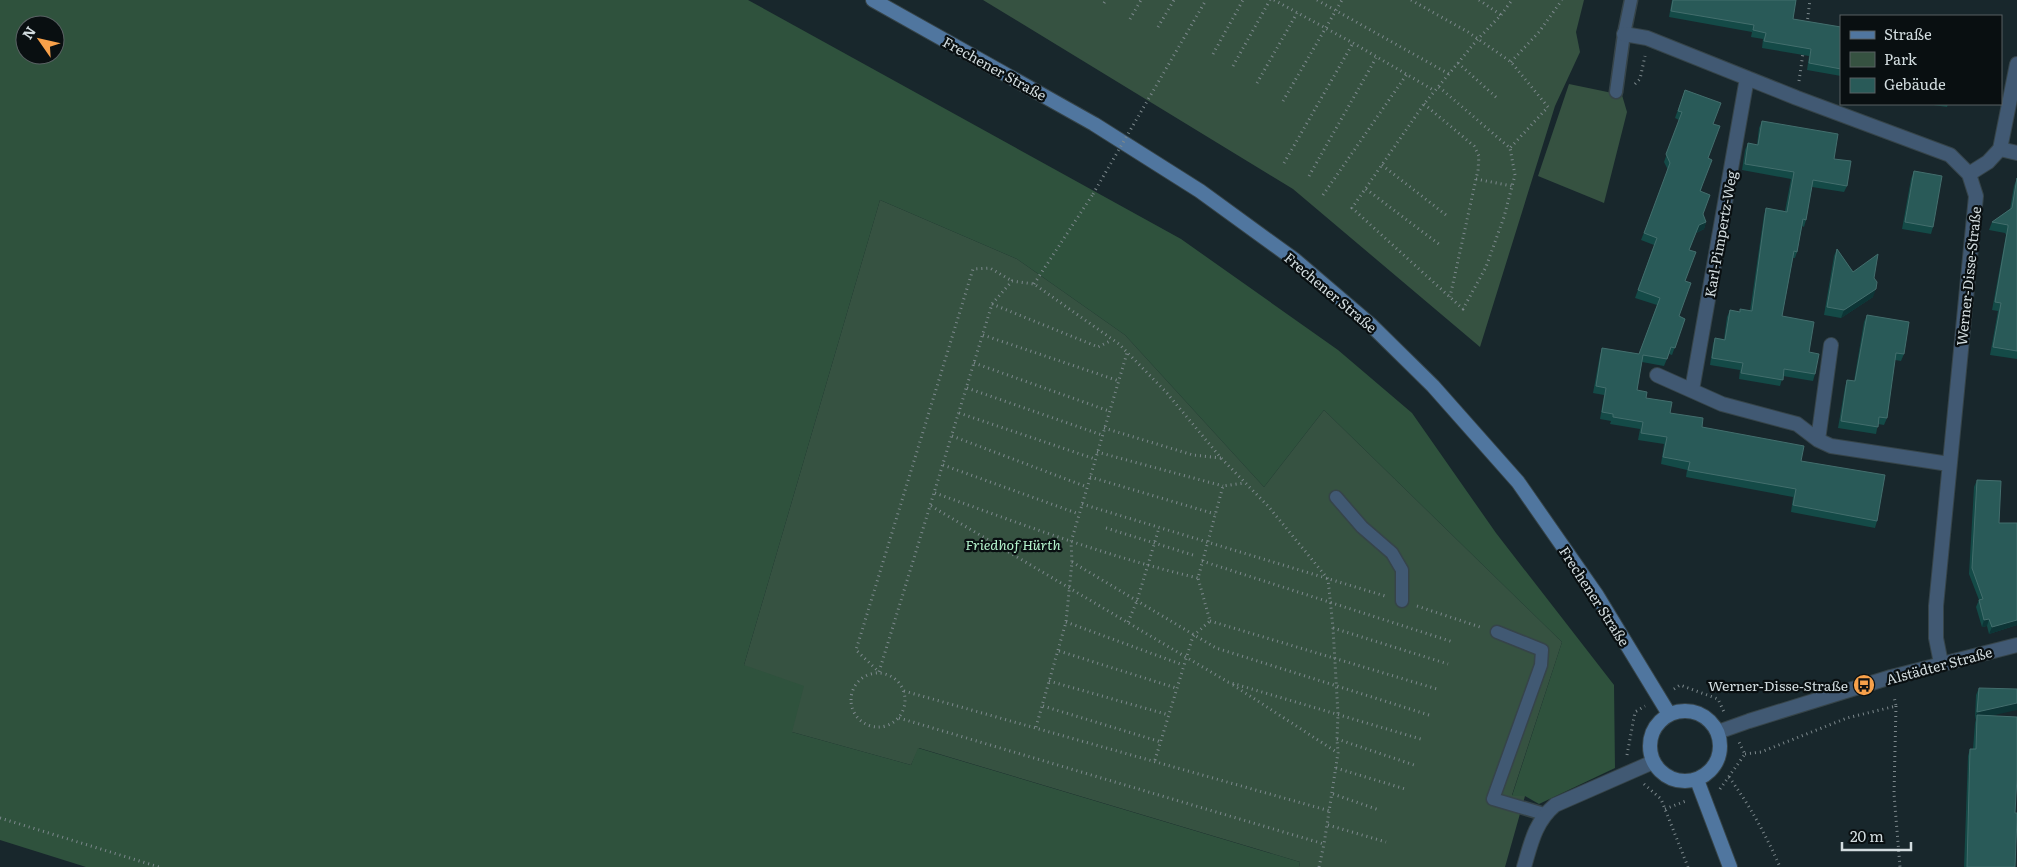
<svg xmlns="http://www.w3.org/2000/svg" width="2017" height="867" viewBox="0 0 2017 867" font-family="Literata,serif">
<rect width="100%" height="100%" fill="#18272c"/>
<path fill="#365241" d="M983,0H1584L1576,32L1580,52L1555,106L1480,347L1293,189Z
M1569,84L1622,95L1627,112L1604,203L1538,176Z
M880,200L1017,259L1125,335L1264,487L1324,410L1562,642L1512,795L1525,796L1505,867H1299L1300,862L919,748L911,765L792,732L744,665Z"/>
<path fill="#2f523d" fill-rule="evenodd" d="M0,0H748L1181,239L1338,350L1412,413L1496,533L1614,685L1615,768L1539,804L1525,796H1512L1562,642L1324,410L1264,487L1125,335L1017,259L880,200L744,665L804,686L792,732L911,765L918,748L1300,862L1299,867H86L0,840ZM25,25H55V55H25Z"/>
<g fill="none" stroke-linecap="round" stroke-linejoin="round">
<g stroke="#364449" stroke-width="15">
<path id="service" d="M1616,92L1624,34L1631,0
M1336,497L1362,527L1392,553L1402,570V601
M1497,632L1542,650L1541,665L1493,799L1544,814"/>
</g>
<g stroke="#364449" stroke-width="16">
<path id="minor" d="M1624,34L1647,38L1797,98L1950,155L1969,174L1976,196L1936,606V638L1941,663
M2000,149L2017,153
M1969,174L1988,162L2000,149L2017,64
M1657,375L1722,404L1797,424L1818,440L1831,446L1949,464
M1692,390L1747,78
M1818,440L1831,345
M1524,867C1531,843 1535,822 1555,805L1653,762"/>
</g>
<g stroke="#364449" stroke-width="16">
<path id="tertiary" d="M1718,732L1749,721L1891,677L2017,645"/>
</g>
<g stroke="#364449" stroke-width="16">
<path id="secondary" d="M873,0L1094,124L1200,191L1295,260L1370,324L1433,386L1518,482L1596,594L1669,714
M1650 746a35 35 0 1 1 70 0a35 35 0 1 1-70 0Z
M1697,780L1730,867"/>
</g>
<path stroke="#7c888c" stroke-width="3" stroke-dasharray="1 4" stroke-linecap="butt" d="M1274,0L1353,43L1435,91
M1317,0L1449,74
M1411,0L1468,32L1511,62L1548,107L1510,148
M1479,0L1501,15
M1104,3L1106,0
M1130,19L1141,0
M1807,24L1810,0
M1158,27L1174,0
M1213,54L1243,0
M1511,62L1539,32L1562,0
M1458,63L1497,98
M1233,66L1270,0
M1799,81L1803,53
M1257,83L1297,13
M1635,84L1640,79L1645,56
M1156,86L1206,0
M1439,87L1510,148L1515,175L1504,217L1486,267L1463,309L1352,208L1424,104L1477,40L1501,15L1512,0
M1283,101L1342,0
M1424,104L1474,146L1479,156L1478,170L1450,297
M1284,163L1353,43
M1382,165L1446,215
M1309,176L1376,58
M1476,179L1512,186
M1366,189L1440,245
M1323,195L1407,74
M1034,284L1093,194
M992,304L1098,347L1112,340
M983,335L1119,381
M974,363L1109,411
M967,388L1102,435
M959,413L1095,459
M1104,428L1193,455L1221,458
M952,436L1087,487
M1097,452L1223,486
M943,465L1079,514
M1090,477L1215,514
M935,493C1021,524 1108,557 1198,578
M1082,504L1385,596
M931,506L1228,682L1424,740
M1106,528L1193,555
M1202,561L1453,642
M1072,562L1216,648L1429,715
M1417,606L1480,627
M1210,621L1437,689
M1066,622L1183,665
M1128,622L1137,601L1159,528
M1333,628L1448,664
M1059,651L1176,688
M851 700a27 27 0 1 1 54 0a27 27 0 1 1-54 0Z
M1049,681L1169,715
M1233,685L1338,753
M1674,689L1680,685L1718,699L1724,712
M904,691L1330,811
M1043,706L1161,742
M1896,706L1894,794L1900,867
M899,718L1324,844L1338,753L1337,739L1338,714L1333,628L1328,579L1268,506L1221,458L1166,392L1119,344L1034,284L1012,281L992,304L879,672L856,650L973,269L990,268L1012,281
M1036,727L1066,622L1072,562L1071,542L1127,353
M1337,739L1417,766
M1745,754L1761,752L1847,718L1896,706L1894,696
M1627,755L1635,712L1645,706
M1155,760L1193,636L1210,621L1198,578L1223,486L1244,483
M1336,768L1405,789
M1729,777C1750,806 1766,835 1780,867
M1644,784L1661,799L1688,867
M1720,789L1745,754L1739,742
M1333,794L1379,810
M1665,809L1686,801
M0,818L159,867
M1328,825L1386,842
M1319,867L1324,844"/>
<use href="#service" stroke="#415973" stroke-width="12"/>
<use href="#minor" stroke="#415973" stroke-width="14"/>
<use href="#tertiary" stroke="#415973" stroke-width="14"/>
<use href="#secondary" stroke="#50769f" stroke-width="14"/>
<path stroke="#7c888c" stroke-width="3" stroke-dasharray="1 4" stroke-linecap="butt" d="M1093,194L1156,86"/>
</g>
<path fill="#144a47" d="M1672,0H1796L1793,19L1841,27V76L1807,70L1809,56L1762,48L1763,39L1751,37L1752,32L1669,17Z
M1685,90L1713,124L1708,158L1701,191L1703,214L1706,222L1704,229L1696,233L1689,250L1685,281L1679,316L1685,319L1672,355L1669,354L1664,366L1642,362L1637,390L1646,398L1670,413L1702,427L1801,461L1877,521L1875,528L1791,512L1793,497L1686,477L1687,470L1661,464L1664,444L1638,440L1640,429L1610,424L1611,421L1600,419L1604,395L1593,393L1600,355L1602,348L1639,354L1657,305L1635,298L1654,245L1641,240L1668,170L1664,162L1679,120L1675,118Z
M1927,104H1948L1947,107Z
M1762,121L1834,159L1847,186L1844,192L1812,187L1806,220L1804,227L1802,226L1797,252L1795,258H1793L1782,316L1809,352L1815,374L1813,381L1783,376L1780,386L1739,379L1740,370L1710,365L1713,344L1715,338L1724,339L1727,317L1730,310L1739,312L1750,311L1764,215L1766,208L1785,211L1791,179L1742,170L1745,150L1748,143L1757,145L1759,128Z
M1914,171L1933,227L1931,234L1902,229L1911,179Z
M2017,178V359L1990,355L1998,311L1992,310L2006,235L2005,233L1989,230L1992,222L2010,209L2014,186Z
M1837,249L1853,272L1874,278L1873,297L1841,318L1824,315L1834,256Z
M1867,315L1904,354L1901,361L1895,360L1887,418L1884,425L1878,424L1876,434L1838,428L1845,387L1847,380L1854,381L1864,322Z
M1977,480L1999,523L2017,625L1989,634L1987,626L1982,627L1976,607L1979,600L1969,574L1974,487Z
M1979,688L1991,716L2015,813V867H1964L1968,756L1970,749H1973L1975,723L1976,719H1975L1976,695Z"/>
<path fill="#0d3536" d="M1706,222L1704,229L1696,233L1699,225Z
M1876,289L1873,297L1841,318L1844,310Z
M1989,619L1987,626L1982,627L1984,620Z
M2017,620V625L1989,634L1992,627Z
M2017,703V710L1977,719V715L1976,719H1975L1977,712Z"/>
<path fill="#295a58" stroke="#436e6d" d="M1673,0H1796L1793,19L1841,27V69L1809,63L1811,49L1764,41L1766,33L1753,30L1754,25L1671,11Z
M1685,90L1721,103L1713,124L1720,126L1708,158L1712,160L1700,191L1710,195L1703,214L1706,222L1699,225L1689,250L1696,252L1685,281L1691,283L1679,316L1685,319L1675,348L1671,347L1667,359L1643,355L1637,390L1647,392L1646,398L1672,402L1670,413L1703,418L1702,427L1804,446L1801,461L1885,475L1877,521L1793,505L1796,489L1688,470L1690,462L1663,457L1667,437L1641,433L1643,422L1613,417V414L1602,412L1606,388L1596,386L1602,348L1639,354L1660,298L1638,290L1657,238L1644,233L1670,163L1666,154L1682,112L1678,111Z
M1762,121L1838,134L1834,159L1851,161L1847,186L1813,180L1806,220L1803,219L1797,252L1794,251L1782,316L1814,322L1809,352L1819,354L1815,374L1784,369L1783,380L1741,373L1743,363L1712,358L1715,338L1725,340L1730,310L1740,312V309L1752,311L1766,208L1787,212L1794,172L1745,164L1748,143L1758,145Z
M1914,171L1942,176L1933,227L1905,222Z
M2017,178V351L1993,347L2001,303L1995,302L2008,227V225L1992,222L2012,208Z
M1837,249L1853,272L1878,254L1874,278L1877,282L1876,289L1844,310L1827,307Z
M1867,315L1909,322L1904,354L1896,353L1887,418L1879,417L1878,427L1841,421L1847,380L1855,381Z
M1977,480L2001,481L1999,523H2017V620L1992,627L1989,619L1984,620L1979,600L1983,599L1972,568Z
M1979,688L2017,689V703L1977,712Z
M1977,715L2017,717V777L2015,813H2017V817L2015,867H1967L1970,749H1976Z"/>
<defs>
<g id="bus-disc" transform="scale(1.125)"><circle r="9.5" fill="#f8a14a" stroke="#090f11"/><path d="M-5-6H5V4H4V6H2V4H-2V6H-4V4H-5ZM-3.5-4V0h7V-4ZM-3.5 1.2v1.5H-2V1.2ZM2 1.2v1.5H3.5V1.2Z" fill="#111"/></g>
</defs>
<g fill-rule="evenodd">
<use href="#bus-disc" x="1864" y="685"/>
</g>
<g text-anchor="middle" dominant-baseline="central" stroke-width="4.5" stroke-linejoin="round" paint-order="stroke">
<g font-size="14" fill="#d2dcdf" stroke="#090f11">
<text transform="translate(995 68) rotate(29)">Frechener Straße</text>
<text transform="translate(1720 234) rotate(-80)">Karl-Pimpertz-Weg</text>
<text transform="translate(1968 276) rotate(-84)">Werner-Disse-Straße</text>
<text transform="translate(1331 292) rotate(40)">Frechener Straße</text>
<text transform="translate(1595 596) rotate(57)">Frechener Straße</text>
<text transform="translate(1939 665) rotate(-15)">Alstädter Straße</text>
</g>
<g font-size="14" font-style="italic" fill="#b4f4cd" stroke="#090f11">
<text x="1013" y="544">Friedhof Hürth</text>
</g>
<g font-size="14" fill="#d2dcdf" stroke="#090f11" text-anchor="end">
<text x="1848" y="685">Werner-Disse-Straße</text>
</g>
</g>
<rect x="1840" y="15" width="162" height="90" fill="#090f11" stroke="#596163"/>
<rect x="1850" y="31" width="25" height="8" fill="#50769f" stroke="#596163"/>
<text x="1884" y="40" font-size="15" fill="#d2dcdf">Straße</text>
<rect x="1850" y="52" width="25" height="15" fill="#365241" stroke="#596163"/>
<text x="1884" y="65" font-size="15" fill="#d2dcdf">Park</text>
<rect x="1850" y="78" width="25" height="15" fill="#295a58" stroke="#596163"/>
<text x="1884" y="90" font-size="15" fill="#d2dcdf">Gebäude</text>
<g transform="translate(40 40) rotate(304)"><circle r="24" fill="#090f11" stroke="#596163"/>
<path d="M0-4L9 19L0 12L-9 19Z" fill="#f8a14a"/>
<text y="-8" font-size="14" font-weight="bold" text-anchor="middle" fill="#d2dcdf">N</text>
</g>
<path d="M1842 842v8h69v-8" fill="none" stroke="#d2dcdf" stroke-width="2.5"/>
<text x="1850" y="842" font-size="15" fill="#d2dcdf" stroke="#090f11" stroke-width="4" paint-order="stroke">20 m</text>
</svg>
